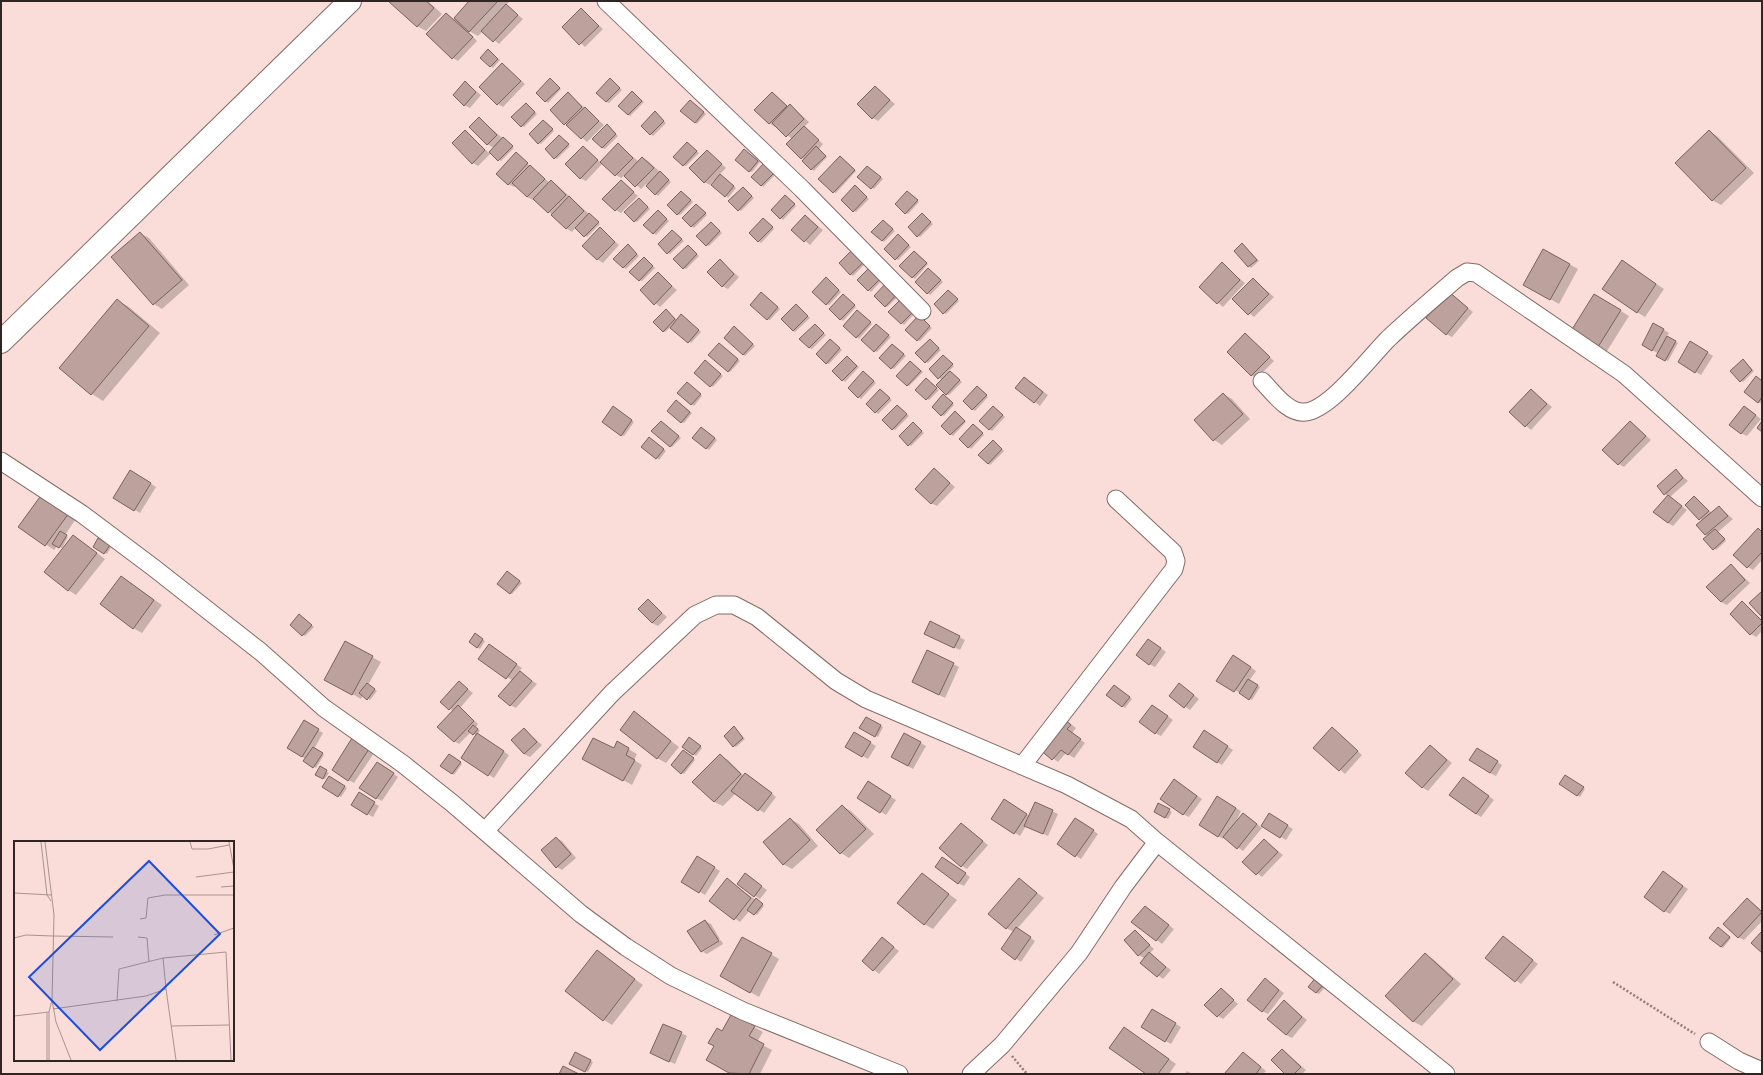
<svg xmlns="http://www.w3.org/2000/svg" width="1763" height="1075" viewBox="0 0 1763 1075" font-family="Cabin,sans-serif">
<rect width="100%" height="100%" fill="#faddd8"/>
<path fill="#0003" d="M390,1H428L442,14L426,31L417,26Z
M471,1H510L506,5L523,19L499,44L483,31L478,36L467,30L477,41L458,61L453,58L446,14L454,19Z
M581,10L603,29L585,47L564,27Z
M490,52L500,60L493,68L481,58Z
M502,64L525,84L503,107L498,104Z
M553,81L561,89L548,103L537,93Z
M613,81L622,90L609,103L606,102Z
M466,83L481,95L470,108L464,105Z
M875,87L895,104L878,121L873,118Z
M568,93L604,125L587,142L551,110Z
M772,93L789,107L790,106L795,109L809,122L804,127L823,144L819,149L827,157L814,171L803,161L804,159L801,158L792,139L776,125L775,127L769,123Z
M635,94L644,102L630,116L628,115Z
M693,103L706,114L697,124L695,122Z
M528,105L537,114L524,127L522,126Z
M657,114L666,123L653,136L642,126Z
M479,118L514,148L501,161L491,153L478,166L473,163L465,131L489,153L494,148L487,144Z
M546,122L554,131L541,144L539,143Z
M609,127L618,136L605,149L602,148Z
M1709,131L1717,136L1754,173L1721,205L1712,200Z
M559,136L570,146L557,159L555,158Z
M688,143L699,153L686,166L683,165Z
M619,145L639,162L643,158L648,161L671,182L658,196L646,184L641,189L625,175L621,178L616,175L603,163L586,181L580,178L583,147L601,163Z
M745,150L760,162L752,172L749,171Z
M707,151L726,168L719,175L736,188L728,198L714,180L710,185L704,182Z
M516,154L550,183L552,182L557,185L600,224L587,237L576,227L572,232L566,228L534,198L533,200L527,197L516,185L514,187L508,184Z
M843,159L856,171L836,193L834,192Z
M768,165L777,173L763,187L761,185Z
M869,168L883,179L874,189L859,177Z
M621,181L638,196L621,213L616,210Z
M855,186L869,199L856,212L854,211Z
M745,189L754,198L741,211L739,210Z
M682,192L693,202L680,215L677,214Z
M908,192L919,202L908,214L905,213Z
M788,198L796,206L783,220L772,210Z
M641,200L650,209L637,222L634,221Z
M696,205L707,215L694,228L683,218Z
M660,213L669,221L656,235L645,225Z
M922,214L933,224L920,237L918,236Z
M805,216L823,230L810,245L792,230Z
M766,221L774,229L761,243L750,233Z
M883,221L895,231L884,242L882,240Z
M713,224L722,233L709,246L706,245Z
M600,229L619,245L603,263L597,259Z
M672,231L684,241L670,254L668,253Z
M140,233L149,238L189,285L162,309L154,304Z
M900,237L911,247L898,260L896,259Z
M1245,246L1259,261L1251,268L1235,251Z
M630,247L639,256L626,269L615,259Z
M690,247L699,256L686,269L683,268Z
M1543,250L1578,269L1559,304L1524,284Z
M916,253L928,264L915,279L901,266Z
M646,260L655,268L642,281L639,280Z
M720,261L739,277L728,289L722,286Z
M867,262L853,276L840,263Z
M1222,264L1245,283L1223,307L1200,287Z
M1631,267L1664,289L1645,317L1637,312Z
M873,269L883,279L871,292L869,290Z
M929,269L943,282L930,295L916,282Z
M658,273L677,290L660,307L641,290Z
M1253,279L1274,297L1254,317L1233,299Z
M828,280L841,292L829,305L826,304Z
M948,291L959,301L946,314L944,313Z
M1449,293L1473,312L1452,337L1446,334Z
M764,295L780,309L770,320L767,319Z
M900,295L887,307L875,296Z
M846,297L856,307L843,321L830,309Z
M117,300L129,307L160,333L103,401L92,394Z
M1603,300L1629,316L1607,351L1573,330Z
M900,301L914,314L904,325L889,312Z
M797,305L810,318L795,332L793,331Z
M858,311L872,324L859,339L857,337Z
M668,312L677,320L683,317L701,332L691,343L671,327L665,332L663,331Z
M921,318L932,328L920,341L917,340Z
M1654,324L1669,333L1666,337L1678,343L1668,361L1658,356L1659,354L1643,345Z
M877,325L891,337L877,352L875,351Z
M817,327L826,335L812,349L809,348Z
M737,329L755,346L745,356L743,354Z
M1245,334L1274,361L1257,378L1251,375Z
M831,340L842,350L829,364L826,363Z
M930,340L941,350L928,363L926,362Z
M1691,342L1713,356L1701,375L1679,362Z
M719,344L740,361L730,372L728,371Z
M893,345L906,356L894,369L892,368Z
M943,356L954,366L949,371L962,382L949,395L946,394L943,380L939,378Z
M848,357L859,367L845,382L834,371Z
M911,362L923,372L909,386L907,385Z
M1745,362L1754,371L1743,382L1741,381Z
M708,363L723,376L713,387L711,386Z
M866,374L876,383L861,399L849,388Z
M1756,377L1762,381V404L1758,402Z
M1025,378L1048,395L1040,406L1017,388Z
M929,381L939,390L929,400L927,399Z
M689,385L702,396L694,406L679,393Z
M980,389L988,397L975,411L964,401Z
M881,390L892,400L878,414L867,404Z
M1531,390L1552,407L1531,430L1510,412Z
M1223,394L1232,399L1250,419L1222,445L1214,440L1195,420Z
M946,397L954,405L944,416L942,415Z
M677,401L692,413L684,423L681,422Z
M899,407L909,416L895,430L893,429Z
M1745,407L1761,419L1747,436L1741,433Z
M616,409L634,422L624,436L621,435Z
M996,409L1005,417L992,431L989,429Z
M958,414L966,422L953,436L942,426Z
M1631,422L1651,440L1624,467L1619,464Z
M663,423L681,438L672,447L670,446Z
M913,423L924,433L911,446L909,445Z
M976,427L984,435L971,449L960,439Z
M702,428L717,440L709,450L693,437Z
M651,440L666,451L659,460L657,458Z
M995,442L1004,451L990,465L988,463Z
M935,470L955,487L937,506L931,503Z
M130,471L156,487L140,513L114,497Z
M1676,471L1688,481L1670,497L1687,510L1673,526L1668,523V496L1665,494Z
M46,491L79,514L65,535L68,537L62,548L57,546L54,550L20,527Z
M1694,497L1712,513L1719,507L1733,519L1718,532L1726,541L1716,550L1706,534Z
M1758,529L1762,532V560L1753,570L1748,567Z
M74,536L105,559L76,595L68,590Z
M99,540L111,547L107,554L95,547Z
M1731,565L1750,583L1727,605L1721,602Z
M510,574L522,583L512,594L510,593Z
M121,577L162,605L142,633L133,628Z
M648,600L667,617L658,626L652,623Z
M1743,602L1762,620V631L1756,637L1751,634Z
M300,615L314,627L305,636L291,625Z
M475,635L485,641L480,649L470,642Z
M931,637H959L965,640L960,650Z
M1154,643L1166,652L1155,667L1149,664Z
M494,649L522,668L519,672L537,684L516,708L510,705L513,681L480,658Z
M928,651L959,667L945,698L919,685Z
M372,657L381,662L368,685L377,691L370,700L363,695L361,699L326,679Z
M1239,659L1256,671L1249,681L1260,687L1252,700L1218,680Z
M459,682L473,693L460,708L478,724L476,727L480,731L477,734L509,755L494,778L463,758L477,736L471,732L459,744L454,741L453,711L442,702Z
M1184,687L1199,699L1190,710L1170,696Z
M1117,688L1132,699L1125,708L1108,695Z
M1153,706L1173,720L1161,736L1155,733Z
M634,713L679,747L666,763L657,758Z
M866,718L883,727L878,737L861,728Z
M1067,721L1076,728L1072,733L1085,743L1074,758L1066,753L1058,762L1038,747Z
M304,722L323,733L314,749L324,755L316,768L305,761L306,759L288,748Z
M734,728L745,739L736,747L734,746Z
M1332,728L1362,755L1345,774L1314,747Z
M524,729L542,745L530,757L524,754Z
M854,733L876,746L868,759L847,747Z
M905,734L926,746L913,769L892,757Z
M1209,734L1233,750L1222,765L1217,762Z
M353,740L374,753L354,783L348,780Z
M692,740L702,748L696,756L684,746Z
M618,743L637,754L634,760L642,765L632,785L592,763L614,750Z
M1430,746L1452,763L1428,791L1422,787Z
M686,752L695,760L684,774L682,773Z
M1483,752L1502,765L1496,776L1490,773Z
M720,755L728,760L744,776L751,777L776,797L764,813L736,793L723,806L714,802Z
M452,756L462,764L454,775L452,773Z
M383,766L398,777L382,801L376,798Z
M320,768L329,773L325,779L317,775Z
M1565,776L1585,789L1580,797L1560,784Z
M329,777L347,788L341,797L324,787Z
M1468,781L1494,800L1481,817L1476,814Z
M868,783L896,800L886,815L859,798Z
M1179,783L1202,799L1189,817L1183,814Z
M359,794L379,806L373,817L352,805Z
M1223,800L1241,811L1233,827L1248,817L1262,828L1243,851L1224,837L1223,839L1201,825Z
M1035,803L1058,814L1048,836L1026,826L1020,836L993,819L1010,804L1029,816Z
M1159,805L1172,812L1168,819L1155,812Z
M842,806L851,811L874,834L849,858L841,853L818,830Z
M1270,815L1293,829L1286,840L1263,826Z
M790,819L799,824L818,846L792,869L783,864Z
M1081,822L1098,834L1081,859L1058,844Z
M961,824L988,845L967,869L962,866Z
M556,838L562,841L576,858L562,870L557,867Z
M1264,840L1283,855L1262,877L1244,862Z
M697,857L720,871L705,895L682,881Z
M948,861L970,877L964,886L958,883Z
M922,874L957,900L933,929L924,924Z
M1668,876L1688,889L1670,914L1664,911Z
M750,878L767,890L760,899L738,884Z
M1019,879L1044,898L1017,929L1035,941L1021,962L1002,949L1014,932L1006,928Z
M732,883L764,906L757,915L750,910L740,922L711,901Z
M1748,899L1762,911V921L1744,940L1738,937Z
M1145,907L1174,929L1162,944L1133,922Z
M705,921L711,924L720,939L702,950V952V951Z
M1719,928L1731,938L1723,948L1721,947Z
M1135,931L1154,949L1149,954L1171,970L1163,979L1142,963L1145,959L1139,955Z
M1503,937L1538,964L1521,984L1487,958Z
M743,938L779,959L759,997L722,976Z
M882,938L899,951L879,974L863,961Z
M721,940L723,944L707,954L703,952Z
M597,951L643,985L612,1025L604,1020Z
M1425,954L1433,959L1461,984L1422,1026L1414,1022L1386,996Z
M1265,979L1284,993L1268,1014L1262,1011Z
M1320,979L1327,985L1319,994L1316,993Z
M1221,989L1238,1004L1223,1019L1218,1016Z
M1284,1001L1307,1020L1292,1038L1286,1035Z
M1152,1010L1181,1027L1171,1044L1142,1027Z
M733,1015L763,1032L757,1042L772,1050L760,1074H733L715,1065L723,1032Z
M681,1033L687,1036L675,1064L657,1056Z
M1132,1033L1176,1064L1169,1074H1148Z
M1283,1050L1306,1070L1302,1074H1287Z
M575,1053L593,1062L588,1072L571,1064Z
M1243,1053L1266,1071L1263,1074H1225Z
M1187,1071L1192,1074H1185Z"/>
<path fill="#bca19c" stroke="#7b625e" d="M388,1H426L434,8L417,27Z
M469,1H498L469,32L454,18Z
M506,4L518,15L493,42L481,31Z
M581,8L599,26L579,45L562,27Z
M446,13L473,37L452,59L426,34Z
M488,49L498,59L490,67L480,58Z
M502,63L521,81L497,105L479,87Z
M550,78L560,88L545,102L536,93Z
M610,78L620,88L606,102L596,93Z
M465,81L476,92L464,106L453,95Z
M875,86L890,100L872,119L857,104Z
M632,91L642,101L628,115L618,106Z
M568,92L582,107L564,125L550,110Z
M772,92L787,106L769,124L754,110Z
M690,100L704,112L695,123L680,111Z
M526,103L535,112L521,127L511,117Z
M790,104L804,119L786,137L772,123Z
M585,107L599,121L581,139L566,125Z
M655,111L664,121L650,135L641,126Z
M479,117L497,135L487,145L469,127Z
M543,120L553,129L538,144L529,134Z
M607,124L616,134L602,148L592,139Z
M804,126L819,140L801,159L786,144Z
M465,130L485,150L472,164L452,143Z
M1709,130L1746,168L1712,201L1675,163Z
M559,135L569,144L554,159L545,149Z
M503,137L513,146L498,161L489,152Z
M687,142L697,151L683,166L673,157Z
M618,143L633,158L615,176L600,162Z
M583,146L598,160L580,179L565,164Z
M816,146L826,156L811,170L802,161Z
M744,149L758,161L749,172L735,160Z
M707,150L722,164L704,183L689,168Z
M516,152L528,163L508,185L496,174Z
M840,156L855,170L833,193L818,179Z
M642,157L654,168L635,187L624,176Z
M765,162L775,172L761,186L751,177Z
M530,165L545,179L527,197L512,183Z
M867,166L881,177L871,189L857,177Z
M660,171L669,180L655,195L646,186Z
M720,174L734,186L725,197L711,185Z
M551,180L566,195L548,213L533,199Z
M621,180L634,192L615,211L602,199Z
M855,185L867,197L853,212L841,200Z
M743,187L752,196L738,211L728,201Z
M681,191L691,200L677,215L667,205Z
M907,191L918,200L905,214L895,204Z
M785,195L795,204L780,219L771,210Z
M569,196L584,211L566,229L551,215Z
M639,198L648,207L634,222L624,212Z
M696,204L706,213L691,227L682,218Z
M658,210L667,219L653,234L643,225Z
M589,213L599,222L584,237L575,228Z
M922,213L931,222L917,237L908,227Z
M805,215L818,227L804,242L791,230Z
M763,218L773,227L758,242L749,233Z
M883,220L893,229L882,241L871,232Z
M711,222L720,231L706,246L696,236Z
M600,227L615,242L597,260L582,246Z
M672,230L682,239L667,254L658,244Z
M140,232L182,280L153,305L111,257Z
M898,234L909,245L895,260L884,249Z
M1242,243L1257,260L1248,267L1234,251Z
M628,244L637,254L623,268L613,259Z
M688,245L697,254L683,269L673,259Z
M854,248L866,260L850,275L839,263Z
M1543,249L1570,264L1550,300L1523,285Z
M914,251L927,263L912,278L899,266Z
M644,257L653,266L639,281L629,272Z
M720,259L734,274L722,287L707,272Z
M1622,260L1656,284L1637,313L1602,289Z
M1222,262L1240,280L1217,304L1199,287Z
M871,266L882,277L868,291L857,280Z
M928,268L941,280L927,294L915,282Z
M658,272L672,286L654,305L640,290Z
M826,277L839,290L826,305L812,292Z
M1253,278L1269,294L1248,315L1232,299Z
M887,282L898,293L885,307L874,296Z
M948,290L958,299L943,314L934,304Z
M1448,291L1468,308L1446,335L1426,318Z
M761,292L778,307L767,320L750,305Z
M843,294L855,305L840,320L829,309Z
M1594,294L1621,310L1598,347L1571,331Z
M117,299L149,326L91,395L59,368Z
M900,300L913,312L901,324L888,312Z
M796,304L808,316L793,331L781,319Z
M666,309L675,319L663,332L653,322Z
M857,310L871,322L856,338L843,326Z
M681,314L699,330L688,343L670,328Z
M919,315L930,326L917,341L905,330Z
M1653,323L1664,329L1652,351L1642,345Z
M815,324L824,333L809,348L799,339Z
M876,324L889,335L874,352L861,340Z
M734,326L753,344L743,355L724,338Z
M1245,333L1270,357L1251,376L1227,352Z
M1667,336L1676,341L1665,361L1656,356Z
M830,339L840,348L826,364L816,354Z
M930,339L939,348L925,363L915,353Z
M1690,341L1708,352L1695,373L1678,362Z
M719,343L738,359L728,372L708,355Z
M892,344L904,354L891,369L879,358Z
M943,355L953,364L938,379L929,369Z
M847,356L857,366L842,381L832,371Z
M1743,359L1752,370L1740,382L1730,371Z
M705,360L721,374L710,387L694,373Z
M910,361L921,371L907,386L896,376Z
M863,371L874,381L858,398L848,388Z
M950,371L960,380L946,395L936,385Z
M1756,376L1762,381V397L1758,403L1744,392Z
M1024,377L1043,392L1034,403L1015,388Z
M926,378L937,388L926,400L915,390Z
M687,382L701,394L691,405L677,393Z
M977,386L987,395L972,410L963,401Z
M880,389L890,398L875,413L866,404Z
M1531,389L1547,404L1525,427L1509,412Z
M1223,393L1243,414L1213,441L1194,420Z
M943,394L953,403L941,416L932,407Z
M676,400L690,412L681,423L667,411Z
M897,405L907,414L892,430L882,420Z
M613,406L632,420L621,436L602,422Z
M993,406L1003,415L989,430L979,421Z
M1744,406L1756,415L1741,434L1729,425Z
M955,411L965,421L950,435L941,426Z
M661,421L679,436L670,447L651,431Z
M1630,421L1646,436L1618,465L1602,450Z
M1762,421V432L1757,428Z
M913,422L922,431L908,446L899,436Z
M973,424L983,433L968,448L959,439Z
M701,427L715,438L706,449L692,438Z
M649,437L664,449L656,459L641,447Z
M993,440L1002,449L988,464L978,455Z
M934,468L950,483L931,504L915,489Z
M1676,469L1683,478L1664,495L1657,486Z
M130,470L151,483L134,511L113,498Z
M45,490L72,509L45,546L18,527Z
M1668,495L1682,506L1668,523L1653,512Z
M1694,496L1709,511L1699,520L1685,505Z
M1719,506L1728,516L1705,535L1696,525Z
M1758,528L1762,532V552L1747,568L1733,555Z
M1715,529L1725,539L1713,550L1703,539Z
M60,531L67,535L59,548L52,544Z
M73,535L97,553L68,591L44,572Z
M98,538L110,545L104,554L93,547Z
M1731,564L1745,580L1721,602L1706,587Z
M507,571L520,581L510,594L497,584Z
M121,576L154,600L133,629L100,604Z
M1762,591V617L1749,603Z
M648,599L662,613L652,623L638,609Z
M1742,601L1762,621V623L1750,635L1730,614Z
M299,614L312,625L302,636L290,625Z
M930,621L960,636L954,648L924,634Z
M475,633L483,639L477,648L469,642Z
M1148,639L1161,648L1149,665L1136,655Z
M345,641L373,656L352,695L324,680Z
M489,644L517,664L506,679L478,659Z
M927,650L954,663L939,695L912,682Z
M1233,655L1251,667L1234,692L1216,681Z
M520,671L532,681L510,706L498,696Z
M1248,679L1258,685L1249,700L1239,693Z
M459,681L468,689L449,710L440,702Z
M367,683L375,689L367,700L359,693Z
M1179,683L1194,695L1184,708L1169,696Z
M1114,685L1130,697L1122,707L1106,695Z
M458,705L474,721L454,742L437,727Z
M1152,705L1168,716L1155,734L1139,722Z
M634,711L671,741L657,759L620,730Z
M866,717L881,725L875,737L859,728Z
M1062,717L1071,725L1067,729L1081,739L1068,755L1061,750L1052,760L1037,747Z
M304,720L319,729L302,757L287,748Z
M473,725L478,729L473,735L468,731Z
M734,726L743,738L733,747L724,736Z
M1332,727L1358,751L1339,771L1313,748Z
M524,728L537,742L524,754L511,740Z
M1204,730L1228,746L1217,763L1193,747Z
M854,732L871,742L862,757L845,747Z
M477,733L504,751L488,776L461,758Z
M904,733L921,742L908,766L891,757Z
M689,737L701,746L693,755L682,747Z
M352,738L369,749L348,781L332,770Z
M593,738L614,748L617,741L629,748L626,755L635,760L623,781L582,759Z
M1430,745L1447,760L1422,788L1405,773Z
M313,747L323,753L313,768L303,761Z
M1477,748L1498,761L1490,773L1469,760Z
M683,750L694,758L681,774L671,765Z
M449,754L461,762L452,774L440,766Z
M720,754L741,774L714,802L692,782Z
M377,762L394,773L376,799L359,788Z
M320,766L327,770L323,779L315,775Z
M745,773L772,793L758,811L731,791Z
M1565,775L1584,787L1577,796L1559,784Z
M329,776L345,786L338,797L322,787Z
M1463,777L1489,796L1476,814L1449,795Z
M1174,779L1197,796L1183,815L1160,799Z
M868,781L891,796L880,813L857,798Z
M359,792L375,802L367,815L351,805Z
M1217,796L1236,808L1218,837L1199,825Z
M1004,799L1027,814L1014,834L991,819Z
M1035,802L1053,810L1043,834L1024,826Z
M1158,803L1170,809L1165,818L1154,812Z
M842,805L866,829L840,854L816,830Z
M1243,813L1257,824L1237,849L1223,837Z
M1269,813L1288,825L1280,838L1261,826Z
M790,818L810,840L783,865L763,842Z
M1075,818L1094,830L1075,857L1057,844Z
M961,823L983,841L961,867L939,848Z
M556,837L571,854L556,868L541,850Z
M1264,839L1278,852L1256,875L1242,862Z
M697,856L715,867L699,893L681,882Z
M942,857L966,873L958,884L935,867Z
M1663,871L1683,886L1664,912L1644,897Z
M745,873L762,886L754,897L737,884Z
M922,873L949,894L924,925L897,903Z
M727,878L751,898L734,920L709,901Z
M1019,878L1037,893L1006,929L988,914Z
M756,898L763,904L754,915L747,910Z
M1747,898L1762,912L1738,938L1723,924Z
M1145,906L1169,925L1156,941L1131,922Z
M705,920L719,941L701,952L687,931Z
M1016,927L1031,937L1015,960L1001,949Z
M1718,927L1730,937L1721,947L1709,938Z
M1135,930L1150,945L1138,956L1124,940Z
M1762,931V953L1751,943Z
M1503,936L1533,960L1515,982L1485,958Z
M742,937L772,953L750,993L720,976Z
M882,937L894,947L873,971L862,961Z
M597,950L635,979L603,1021L565,991Z
M1149,952L1166,967L1157,977L1140,963Z
M1425,953L1453,979L1413,1022L1385,996Z
M1317,976L1325,983L1316,993L1308,987Z
M1265,978L1279,990L1262,1012L1247,1000Z
M1221,988L1234,1000L1217,1017L1204,1005Z
M1284,1000L1302,1017L1286,1035L1267,1019Z
M1152,1009L1176,1023L1165,1042L1141,1027Z
M732,1013L755,1026L749,1036L764,1044L749,1074L729,1073L706,1060L714,1046L708,1043L717,1028L722,1031Z
M663,1024L682,1032L669,1062L650,1053Z
M1124,1027L1169,1059L1158,1074H1146L1109,1048Z
M1282,1049L1301,1067L1294,1074H1285L1271,1060Z
M575,1052L591,1060L585,1072L569,1064Z
M1243,1052L1261,1067L1256,1074H1224Z
M563,1066L579,1074H559Z"/>
<g fill="none" stroke-linecap="round" stroke-linejoin="round">
<g stroke="#846b67" stroke-width="19">
<path id="street" d="M606,1L802,189L922,311
M1262,381C1273,392 1288,414 1305,412C1330,410 1370,357 1388,339C1410,318 1434,298 1457,278L1467,272L1476,273L1624,374L1762,498
M1,461L82,514L154,568L261,652L324,708L403,764L452,803L581,914L626,947L671,976L743,1011L899,1074
M1022,766L1174,569L1176,561L1173,552L1116,499
M485,831L612,693L695,615L716,605H734L757,617L836,681L866,699L1067,785L1131,819L1157,842
M1709,1042L1739,1061L1762,1071
M971,1074L1002,1045L1079,953L1123,887L1157,842L1446,1074"/>
</g>
<g stroke="#846b67" stroke-width="24">
<path id="secondary" d="M1,342L350,1"/>
</g>
<path stroke="#907d7a" stroke-width="2.5" stroke-dasharray="2 2" stroke-linecap="butt" d="M1613,982L1695,1034
M1012,1056L1027,1074"/>
<use href="#street" stroke="#fff" stroke-width="17"/>
<use href="#secondary" stroke="#fff" stroke-width="22"/>
</g>
<g transform="translate(14 841)">
<rect width="220" height="220" fill="#faddd8"/>
<path fill="none" stroke="#a99390" stroke-width="1" d="M27,1L33,54L37,60M31,1L40,74L38,159L42,181L57,219M176,1L178,8H194L215,4M215,1L220,28M182,36L220,31M207,46L220,45M0,52L37,54M126,78L132,77L134,57L151,54H220M200,94L220,87M39,95L99,96M124,96L133,97L135,121M0,97L12,94L39,95M152,148L162,219M103,160L105,128L149,117M39,168L132,155L152,148L149,117L212,111L217,219M0,175L35,171L38,159M157,185L215,184M33,219V172M35,219V171"/>
<path fill="#1d4ed8" fill-opacity="0.15" stroke="#1d4ed8" stroke-width="2" d="M135,20L206,93L86,209L15,136Z"/>
<rect width="220" height="220" fill="none" stroke="#2f2523" stroke-width="2"/>
</g>
<rect width="1763" height="1075" fill="none" stroke="#2f2523" stroke-width="4"/>
</svg>
